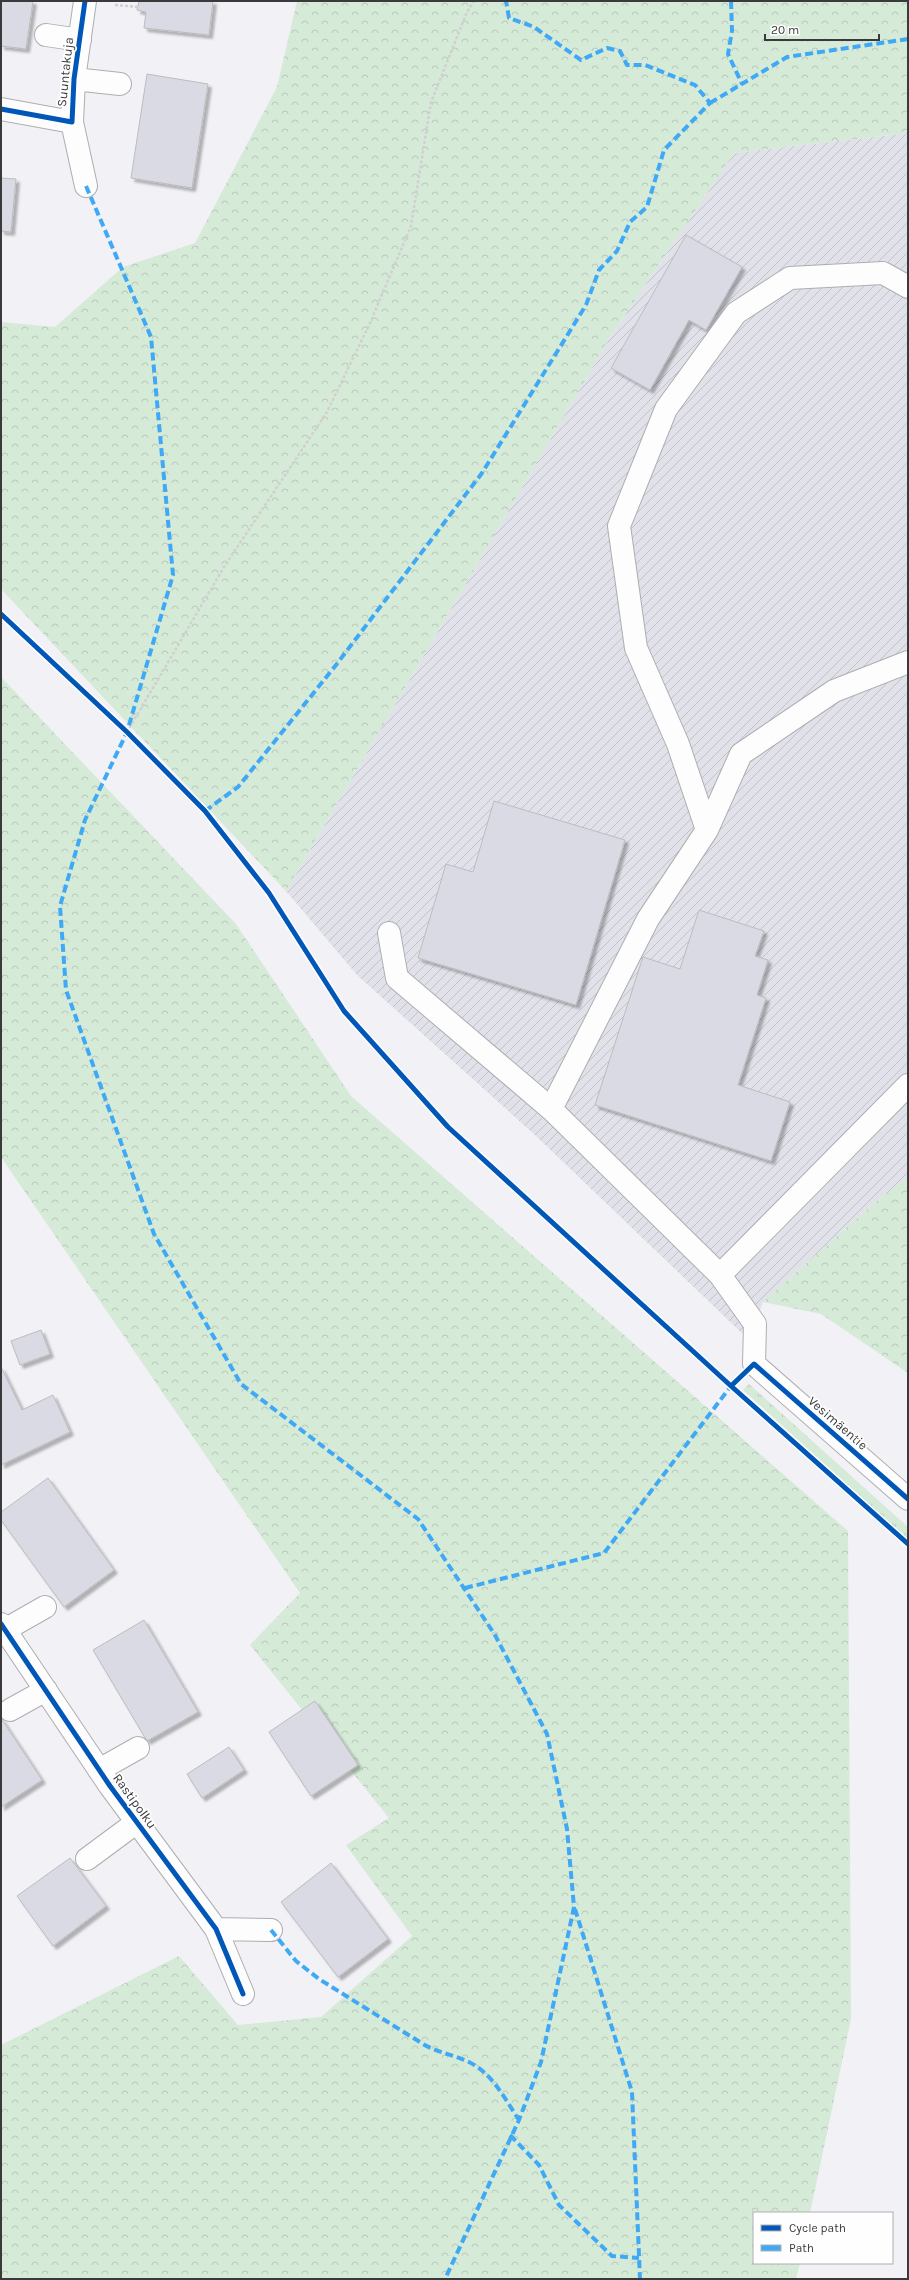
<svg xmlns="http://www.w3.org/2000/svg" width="909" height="2280" viewBox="0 0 909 2280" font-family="Karla,sans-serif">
<defs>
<pattern id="industrial-furrows" width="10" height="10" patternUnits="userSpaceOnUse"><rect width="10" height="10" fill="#e1e1ea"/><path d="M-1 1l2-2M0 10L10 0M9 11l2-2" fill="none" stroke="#c2c2ca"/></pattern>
<pattern id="grass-tufts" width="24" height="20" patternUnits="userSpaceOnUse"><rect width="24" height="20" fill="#d6ead8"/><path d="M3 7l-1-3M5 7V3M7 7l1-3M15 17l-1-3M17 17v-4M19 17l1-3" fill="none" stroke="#b8c9ba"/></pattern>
<pattern id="forest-crowns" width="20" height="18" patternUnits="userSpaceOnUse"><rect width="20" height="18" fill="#d6ead8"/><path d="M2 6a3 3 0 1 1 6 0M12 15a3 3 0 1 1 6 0" fill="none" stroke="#b8c9ba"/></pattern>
<filter id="shadow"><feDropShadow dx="3.5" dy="3.5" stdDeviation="1" flood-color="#0004"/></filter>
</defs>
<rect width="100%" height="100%" fill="#f1f1f6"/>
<path fill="url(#industrial-furrows)" d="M908,133V1178L875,1202L763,1302L749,1340L536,1136L357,975L286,891L609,339L734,153Z"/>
<path fill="url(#grass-tufts)" d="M749,1384L908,1527V1540L743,1390Z"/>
<path fill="url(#forest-crowns)" d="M297,1H908V133L734,153L609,339L286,891L1,589V322L55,327L123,267L195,243L277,87Z
M1,677L236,924L351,1096L848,1531L851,2019L810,2213H754V2263H800L796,2279H1V2045L179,1956L238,2025L321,2017L412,1936L346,1845L389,1818L250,1645L300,1593L1,1157Z
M908,1178V1373L821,1314L763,1302L875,1202Z"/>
<path fill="#dadae4" stroke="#bcbcbf" filter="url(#shadow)" d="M1,1H33L26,49L1,46Z
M139,1H213L209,35L144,28L146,12L137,10Z
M147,74L208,84L192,188L131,178Z
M1,178L16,179L11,232L1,231Z
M686,235L742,267L706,330L689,320L650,390L611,368Z
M494,801L625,840L576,1005L418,958L446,864L473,872Z
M699,910L764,931L755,956L768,960L757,995L766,998L738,1085L790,1102L771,1161L595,1105L643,957L680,969Z
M41,1330L50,1354L20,1365L11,1341Z
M1,1367L22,1410L53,1395L70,1432L1,1465Z
M48,1478L114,1570L64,1607L1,1520V1512Z
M144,1620L198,1712L147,1741L93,1650Z
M315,1701L358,1765L311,1796L269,1732Z
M1,1718L42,1780L1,1807Z
M229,1747L244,1770L202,1798L187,1774Z
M70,1858L106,1906L53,1946L17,1896Z
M331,1863L388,1939L338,1977L281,1902Z"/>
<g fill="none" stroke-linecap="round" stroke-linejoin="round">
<g stroke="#aeaeb1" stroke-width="24">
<path id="minor" d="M46,35L80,40
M74,79L120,84
M1,109L72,122L74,79L85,1
M72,122L86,186
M908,287L883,273L790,278L736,313L666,409L619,526L636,648L678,744L707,830L648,919L551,1109L720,1275L755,1324L754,1364L908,1499
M707,830L741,754L834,691L908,662
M389,933L397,978L551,1109
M720,1275L908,1085
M1,1624L110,1786L216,1929L243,1994
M1,1632L45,1607
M10,1710L46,1690
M99,1770L138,1748
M87,1859L137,1822
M216,1929L271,1930"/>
</g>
<path stroke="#d0d0d1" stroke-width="2.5" stroke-dasharray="3 2" stroke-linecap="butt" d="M115,5L138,7
M127,732L224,567L327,412L370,323L411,226L431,102L467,12L474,1"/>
<use href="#minor" stroke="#fdfdfe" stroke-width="22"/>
<path stroke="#3fa9f5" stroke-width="4" stroke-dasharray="8 4" stroke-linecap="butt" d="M731,1L732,31L728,54L742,84
M710,103L787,57L908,39
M86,186L151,337L173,575L127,732L85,820L60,906L66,990L154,1234L241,1384L418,1519L495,1635L547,1734L567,1829L574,1907L541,2062L519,2120L445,2279
M205,811L238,787L336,665L482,473L586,305L599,270L617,251L630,222L647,207L664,150L710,103L695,85L645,65H627L620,51L607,48L581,60L534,27L509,18L506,1
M465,1588L604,1553L731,1386
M575,1909L632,2092L640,2279
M271,1930L296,1961L319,1979L423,2044C439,2053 454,2055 469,2062C492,2073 505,2099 519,2120
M510,2135L539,2165L559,2205L612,2256L639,2258"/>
<g stroke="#fefefe" stroke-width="8">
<path id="cycleway" d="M1,109L72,122L74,79L85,1
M1,614L127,732L205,811L269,893L344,1011L448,1127L731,1386L754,1364L908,1499
M731,1386L908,1544
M1,1624L110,1786L216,1929L243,1994"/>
</g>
<use href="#cycleway" stroke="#0057b8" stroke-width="5"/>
</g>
<g text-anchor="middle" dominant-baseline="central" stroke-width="3.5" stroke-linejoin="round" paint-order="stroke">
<g font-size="13" fill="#3a3a3d" stroke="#fefefe">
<text transform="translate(65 72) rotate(-84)">Suuntakuja</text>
<text transform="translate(838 1423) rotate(41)">Vesimäentie</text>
<text transform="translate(135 1801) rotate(54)">Rastipolku</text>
</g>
</g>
<rect width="909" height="2280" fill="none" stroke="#3a3a3d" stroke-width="4"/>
<rect x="753" y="2212" width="140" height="52" fill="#fefefe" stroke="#b0b0b1"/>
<rect x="761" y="2225" width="20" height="6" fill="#0057b8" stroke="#b0b0b1"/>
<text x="789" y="2232" font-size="12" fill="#3a3a3d">Cycle path</text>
<rect x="761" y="2245" width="20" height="6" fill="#3fa9f5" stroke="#b0b0b1"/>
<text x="789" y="2252" font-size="12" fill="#3a3a3d">Path</text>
<path d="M765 34v6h114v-6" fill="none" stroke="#3a3a3d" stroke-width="2"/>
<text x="771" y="34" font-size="12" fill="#3a3a3d" stroke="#fefefe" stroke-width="3" paint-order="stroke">20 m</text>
</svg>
